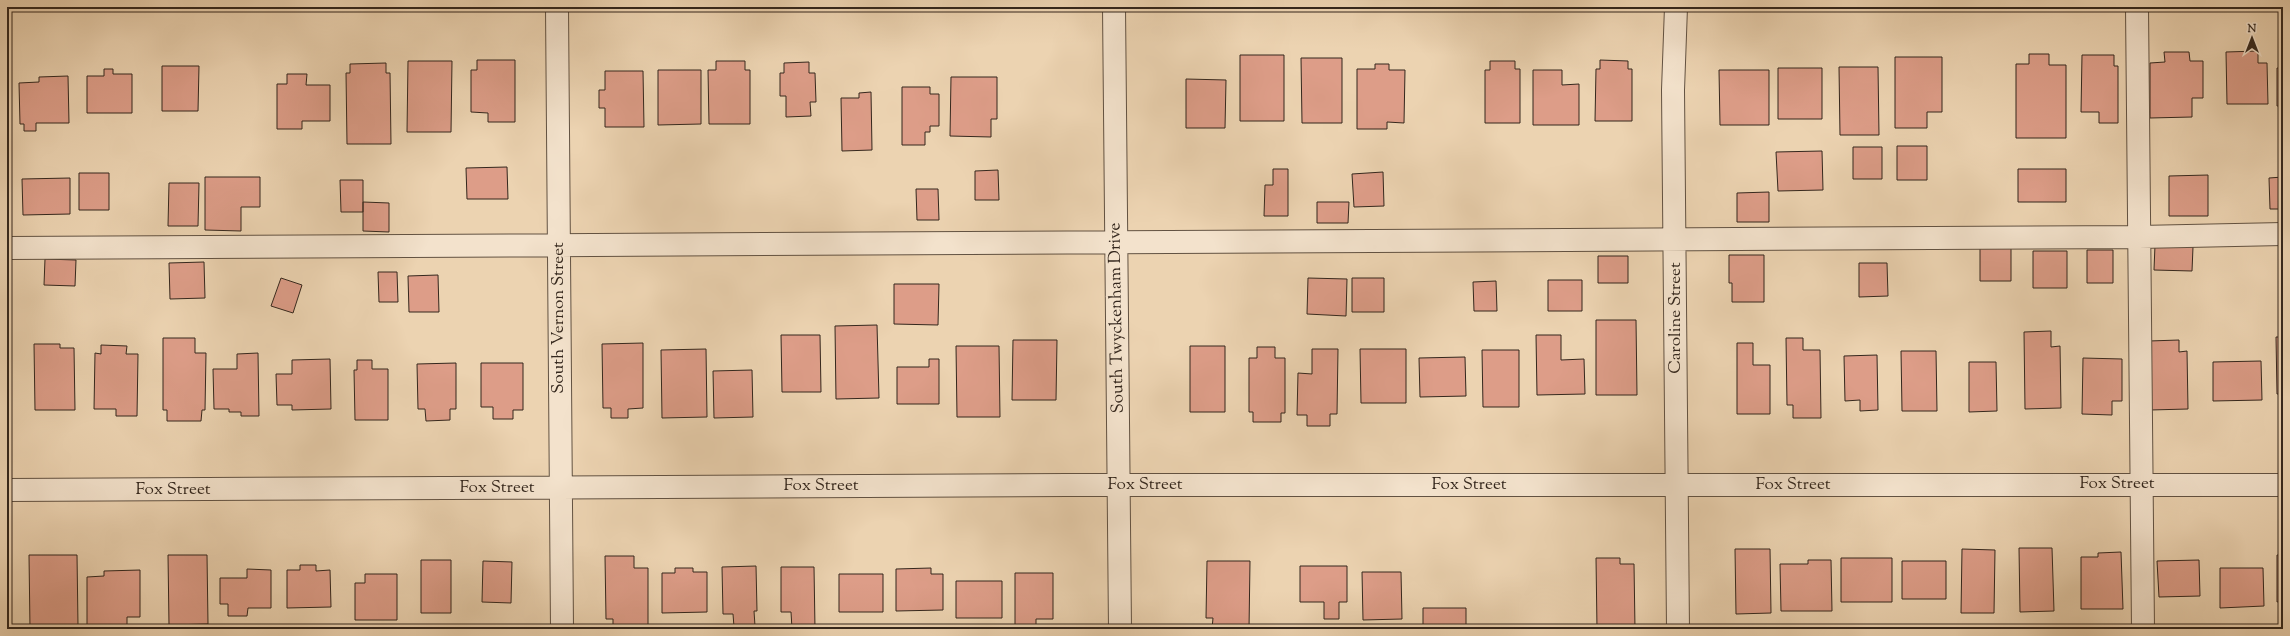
<svg xmlns="http://www.w3.org/2000/svg" width="2290" height="636" viewBox="0 0 2290 636" font-family="'Sorts Mill Goudy',serif">
<rect width="100%" height="100%" fill="#ecd3b1"/>
<filter id="stains"><feTurbulence type="fractalNoise" baseFrequency=".005" numOctaves="4"/><feColorMatrix values="0 0 0 0 .2 0 0 0 0 .09 0 0 0 0 .02 0 0 0 .5 -.17"/></filter>
<radialGradient id="worn" r=".72"><stop offset=".6" stop-color="#630" stop-opacity="0"/><stop offset="1" stop-color="#630" stop-opacity=".3"/></radialGradient>
<path fill="#dd9d88" stroke="#34271d" d="M2258,51V63H2267L2268,104H2227L2226,52Z
M2164,52H2189L2190,61H2203V98H2192V117L2150,118V63L2165,62Z
M2029,54H2049V65H2066V138H2016V64H2029Z
M1240,55H1284V121H1240Z
M2082,55H2114V66H2118V123H2099V112H2081Z
M1895,57H1942V112H1927V128H1895Z
M1301,58H1342V123H1302Z
M477,60H515V122H488V113L471,112V70H477Z
M1600,60L1628,61V69H1632V121H1595L1596,69H1600Z
M408,61H452L451,132H407Z
M716,61H745V70H750V124H709L708,70H716Z
M1490,61H1515V69H1520V123H1485V70H1490Z
M809,62V73H815L816,102H810L811,116L786,117V96H780V73H784V63Z
M386,63V73H390L391,144H347L346,73H350V64Z
M1375,64H1389V70H1405L1404,123L1387,122V129H1357V69H1375Z
M162,66H199L198,111H162Z
M1839,67H1878L1879,135H1840Z
M1778,68H1822V119H1778Z
M2277,68H2283V106H2277Z
M104,69H113V74H132V113H87V76H104Z
M658,70H701V124L658,125Z
M1533,70H1562V85L1579,84V125H1533Z
M1719,70H1769V125H1720Z
M605,71H643L644,127H605V108H599V90H605Z
M287,74H307L306,85H330V121H302V129H277V84H287Z
M68,76L69,123H36V131H24V124H20L19,83L39,82V77Z
M951,77H997V119H991V137L950,136Z
M1186,79L1226,80L1225,128H1186Z
M902,87H930V94H939V126H930V132H925V145H902Z
M871,92L872,150L842,151L841,98H859V93Z
M1897,146H1927V180H1897Z
M1853,147H1882V179H1853Z
M1822,151L1823,190L1778,191L1776,152Z
M507,167L508,199H467L466,168Z
M1273,169H1288V216H1264L1265,185H1273Z
M2018,169H2066V202H2018Z
M998,170L999,200H975V171Z
M1383,172L1384,206L1354,207L1352,174Z
M79,173H109V210H79Z
M2208,175V216H2169V176Z
M205,177H260V207H241V231L205,230Z
M2283,177V209H2270L2269,178Z
M70,178V214L23,215L22,179Z
M340,180H363V212H341Z
M169,183H199L198,226H168Z
M916,189H938L939,220H917Z
M1769,192V222H1737V193Z
M363,202L389,203V232L363,231Z
M1317,202H1349L1348,223H1317Z
M2155,245L2193,247L2192,271L2154,270Z
M1980,246H2011V281H1980Z
M2087,250H2113V283H2087Z
M2033,251H2067V288H2033Z
M1729,255H1764V302H1732V283H1729Z
M1598,256H1628V283H1598Z
M45,259L76,260L75,286L44,285Z
M204,262L205,298L170,299L169,263Z
M1859,263H1887L1888,296L1859,297Z
M378,272H397L398,302H379Z
M438,275L439,312H409L408,276Z
M281,278L302,285L293,313L271,306Z
M1308,278L1347,279L1346,316L1307,314Z
M1352,278H1384V312H1352Z
M1548,280H1582V311H1548Z
M1496,281L1497,311H1474L1473,282Z
M894,284H939L938,325L894,324Z
M1596,320H1636L1637,395H1596Z
M877,325L879,398L836,399L835,326Z
M2051,331V347L2060,346L2061,408L2025,409L2024,332Z
M781,335H820L821,392H782Z
M1536,335H1561V360L1584,359L1585,394L1537,395Z
M2276,337H2283V394H2277Z
M163,338H195V353H206L205,410H202L201,421H167V410H163Z
M1786,338H1803V350H1820L1821,418H1793V405H1787Z
M1013,340H1057L1056,400H1012Z
M2179,340V352L2187,351L2188,409L2150,410L2149,341Z
M643,343V408L628,409V418H611V408H603L602,344Z
M1737,343H1753V365H1770V414H1737Z
M34,344H60V348H74L75,410H35Z
M101,345L127,346L126,354H138L137,416H116V409H94L95,353L101,354Z
M956,346H999L1000,417H957Z
M1190,346H1225V412H1190Z
M1257,347H1275V358H1285V413H1281V422H1253V412H1249V358H1257Z
M706,349L707,417L662,418L661,350Z
M1312,349H1338L1337,414H1330V426H1307V415H1297L1298,373L1312,374Z
M1360,349H1406V403H1361Z
M1482,350H1519V407H1483Z
M1901,351H1936L1937,411H1902Z
M7,352H9V421H7Z
M258,353L259,416H241V412H229V409H214L213,369H237V354Z
M1877,355L1878,410L1860,411V400L1845,401L1844,356Z
M1465,357L1466,396L1420,397L1419,358Z
M2083,358L2122,359V401H2112V415L2082,414Z
M330,359L331,409L292,410V405H277L276,374H292V360Z
M929,359H939V404H897V367H929Z
M357,360H372V369H388V420H355L354,370H357Z
M2261,361L2262,400L2213,401V362Z
M1969,362H1996L1997,411L1969,412Z
M456,363V409H450V420L426,421L425,409H418L417,364Z
M481,363H523V410H513V419H493V407H481Z
M752,370L753,417L714,418L713,371Z
M2019,548H2052L2054,611L2020,612Z
M1735,549H1770L1771,613L1736,614Z
M1962,549L1995,550L1994,613H1961Z
M2121,552L2123,609H2081V557H2098V553Z
M29,555H77L78,626L30,629Z
M168,555H207L208,624L169,625Z
M2277,555H2283V601L2277,602Z
M605,556H634V568H648V629H613V619H606Z
M1596,558H1620V564H1634L1635,629H1597Z
M1841,558H1892V602H1841Z
M421,560H451V613H421Z
M1808,560H1831L1832,611H1781L1780,564H1808Z
M2199,560L2200,596L2159,597L2157,561Z
M483,561L512,562L511,603L482,602Z
M1207,561H1250L1249,629H1212L1213,618H1206Z
M1902,561H1946V599H1902Z
M300,565H316V571L330,570L331,607L287,608V570H300Z
M756,566L757,611H754L755,626L734,627L733,614H723L722,567Z
M1300,566H1347V602H1339V619H1324V602H1300Z
M781,567H814L815,629H792L791,612H781Z
M675,568H693V572H707V612L662,613V573H675Z
M931,568V574H943V610L896,611V569Z
M2220,568H2263L2264,606L2220,608Z
M247,569L271,570V608H248L247,616H228V604H220V578H247Z
M140,570V617H127V629H87V577L104,576V571Z
M1362,572H1401L1402,619L1363,620Z
M1015,573H1053V619H1036V629H1015Z
M365,574H397V620H355V583H365Z
M839,574H883V612H839Z
M956,581H1002V618H956Z
M1423,608H1466V629H1423Z"/>
<g fill="none" stroke-linecap="round" stroke-linejoin="round">
<g stroke="#625242" stroke-width="24">
<path id="minor" d="M557,7L562,629
M1114,7L1120,629
M1676,7L1673,90L1678,629
M2137,7L2143,629
M7,248L2139,237L2283,234
M7,490L1068,485H2283"/>
</g>
<use href="#minor" stroke="#f3e2cc" stroke-width="22"/>
</g>
<g text-anchor="middle" dominant-baseline="central" stroke-width="4" stroke-linejoin="round" paint-order="stroke">
<g font-size="17" fill="#34271d" stroke="#f3e2cc">
<text transform="translate(559 318) rotate(-90)">South Vernon Street</text>
<text transform="translate(1117 318) rotate(-91)">South Twyckenham Drive</text>
<text transform="translate(1676 318) rotate(-90)">Caroline Street</text>
<text x="2117" y="484">Fox Street</text>
<text x="1145" y="485">Fox Street</text>
<text x="1469" y="485">Fox Street</text>
<text x="1793" y="485">Fox Street</text>
<text x="821" y="486">Fox Street</text>
<text x="497" y="488">Fox Street</text>
<text x="173" y="490">Fox Street</text>
</g>
</g>
<rect width="2290" height="636" fill="none" stroke="#ecd3b1" stroke-width="24"/>
<rect x="8" y="8" width="2274" height="620" fill="none" stroke="#34271d" stroke-width="2"/>
<rect x="12" y="12" width="2266" height="612" fill="none" stroke="#34271d"/>
<g transform="translate(2252 38)" stroke="#f3e2cc" stroke-width="3" paint-order="stroke">
<path d="M0-3L7 15L0 10L-7 15Z" fill="#34271d"/>
<text y="-6" font-size="11" font-weight="bold" text-anchor="middle" fill="#34271d">N</text>
</g>
<rect width="100%" height="100%" filter="url(#stains)"/>
<rect width="100%" height="100%" fill="url(#worn)"/>
</svg>
